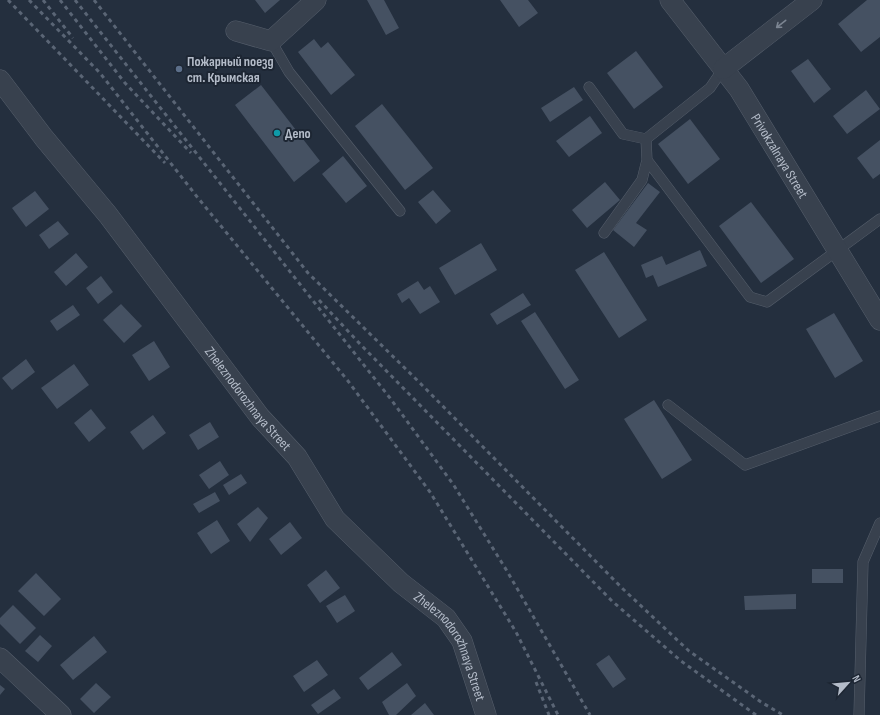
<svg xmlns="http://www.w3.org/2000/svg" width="880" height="715" viewBox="0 0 880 715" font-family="'Sofia Sans Condensed',sans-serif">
<rect width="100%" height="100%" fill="#242f3e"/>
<path fill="#455162" d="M255,0H280L265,13Z
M367,0H384L399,28L386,35Z
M500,0H528L538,13L519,27Z
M867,0H880V37L861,52L838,24Z
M314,39L321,48L328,42L355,75L331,95L298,52Z
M636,51L663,87L634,109L607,73Z
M808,59L831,89L814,103L791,71Z
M261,85L320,161L294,182L235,105Z
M574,87L583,100L550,122L541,108Z
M866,90L880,109L847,134L833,116Z
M382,104L433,168L405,190L355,126Z
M590,116L602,133L569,157L556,141Z
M690,119L720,159L688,184L658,144Z
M880,140V174L873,179L857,158Z
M343,156L367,186L346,203L322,174Z
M605,182L620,200L587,228L572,210Z
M648,183L660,192L636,223L647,230L634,247L613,230Z
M433,190L451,211L436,224L418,202Z
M35,191L49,209L26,227L12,208Z
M751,202L794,259L761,283L719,226Z
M58,221L69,234L49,249L39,235Z
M481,243L497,270L455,295L439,268Z
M700,250L707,266L658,287L653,275L646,278L641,265L662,256L666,265Z
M604,252L647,320L619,338L575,270Z
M76,253L88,267L66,286L54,272Z
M101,276L113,292L98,304L86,288Z
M418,281L424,290L430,286L440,302L420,314L409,298L402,303L397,294Z
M523,293L531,305L497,325L490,314Z
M121,304L142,326L124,343L103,320Z
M73,305L80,315L57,331L50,321Z
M535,312L579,380L565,389L521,321Z
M834,313L863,361L835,378L806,329Z
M154,341L170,367L149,381L132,355Z
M26,359L35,372L12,390L2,378Z
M74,364L89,385L57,409L41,388Z
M654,400L692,460L662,479L624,419Z
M91,409L106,428L89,442L74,423Z
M153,415L166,433L143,450L130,432Z
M210,422L219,437L198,450L189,435Z
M220,461L229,475L209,489L199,475Z
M241,474L247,483L229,495L223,485Z
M215,492L220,501L199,513L193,504Z
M258,507L268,518L250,542L237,524Z
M217,520L230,541L211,554L197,533Z
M290,522L302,538L281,555L269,539Z
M812,569H843V583H812Z
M326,570L340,588L320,603L307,585Z
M36,573L61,599L44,616L18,591Z
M796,594V609L745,610L744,596Z
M345,595L355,611L337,623L326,606Z
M13,605L36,628L20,644L0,624V618Z
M40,635L52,646L38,662L25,651Z
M94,636L107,652L73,680L60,665Z
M392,652L402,665L368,690L359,678Z
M609,655L626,679L613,688L596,664Z
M317,660L328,675L304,692L293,676Z
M96,683L111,697L94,713L80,699Z
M407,683L416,696L396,715H389L382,702Z
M0,685L5,689L0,695Z
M334,689L341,698L318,714L311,705Z
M425,703L434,715H411Z"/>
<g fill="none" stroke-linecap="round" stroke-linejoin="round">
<g stroke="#565f6c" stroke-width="11">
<path id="service" d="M271,41L289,72L400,211
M723,69L710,88L646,139L647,160L750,297L767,302L880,219
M589,87L623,134L646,139
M604,233L642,180L647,160
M668,405L745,465L880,416
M859,715L863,562L880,523"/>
</g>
<g stroke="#565f6c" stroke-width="21">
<g id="minor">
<path id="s1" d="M670,0L739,89L880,320"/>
<path d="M236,31L271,41L316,0"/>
<path d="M723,69L812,0"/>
<path id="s2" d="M0,80L44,138L108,215L260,417L297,457L335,519L401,583L446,618L462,641L486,715"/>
<path d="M0,658L61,715"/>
</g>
</g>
<use href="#service" stroke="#38414e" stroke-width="10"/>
<use href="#minor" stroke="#38414e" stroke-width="20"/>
<path stroke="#5a6575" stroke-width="3" stroke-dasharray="4 4" stroke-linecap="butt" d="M8,0L165,163
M29,0L100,73L198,198L348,381L430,492L516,632L558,715
M43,0L73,38
M60,0L125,83L191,153
M75,0L390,398L453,484L507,571L590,715
M94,0L308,273L420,383L623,589L689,651L761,702L783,715
M319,300L361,345L612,601L681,661L756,715
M536,682L549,715"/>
</g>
<defs><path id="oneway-shaft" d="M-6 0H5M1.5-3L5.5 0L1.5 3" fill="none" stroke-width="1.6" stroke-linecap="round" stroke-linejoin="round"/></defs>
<use stroke="#7c8592" href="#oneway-shaft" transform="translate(781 24) rotate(142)"/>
<circle fill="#5c6f8a" stroke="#1d2633" stroke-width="1.5" cx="179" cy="69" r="4"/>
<circle fill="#0f9aa8" stroke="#1d2633" stroke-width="1.5" cx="277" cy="133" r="4"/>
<g text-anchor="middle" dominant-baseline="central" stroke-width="4" stroke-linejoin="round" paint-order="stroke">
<g font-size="14" font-weight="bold" fill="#b4bcc9" stroke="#1d2633" text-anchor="start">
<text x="187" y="61">Пожарный поезд<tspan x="187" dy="16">ст. Крымская</tspan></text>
<text x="285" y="133">Депо</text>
</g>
<g font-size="14" fill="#b4bcc9" stroke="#1d2633">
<text stroke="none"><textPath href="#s1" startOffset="191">Privokzalnaya Street</textPath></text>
<text stroke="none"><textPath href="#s2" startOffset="404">Zheleznodorozhnaya Street</textPath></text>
<text stroke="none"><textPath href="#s2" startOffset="728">Zheleznodorozhnaya Street</textPath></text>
</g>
</g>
<g transform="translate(848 683) rotate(63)" stroke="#1d2633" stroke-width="3" paint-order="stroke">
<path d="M0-3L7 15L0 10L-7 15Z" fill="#b4bcc9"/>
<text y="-6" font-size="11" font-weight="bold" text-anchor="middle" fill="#b4bcc9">N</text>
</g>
</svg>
